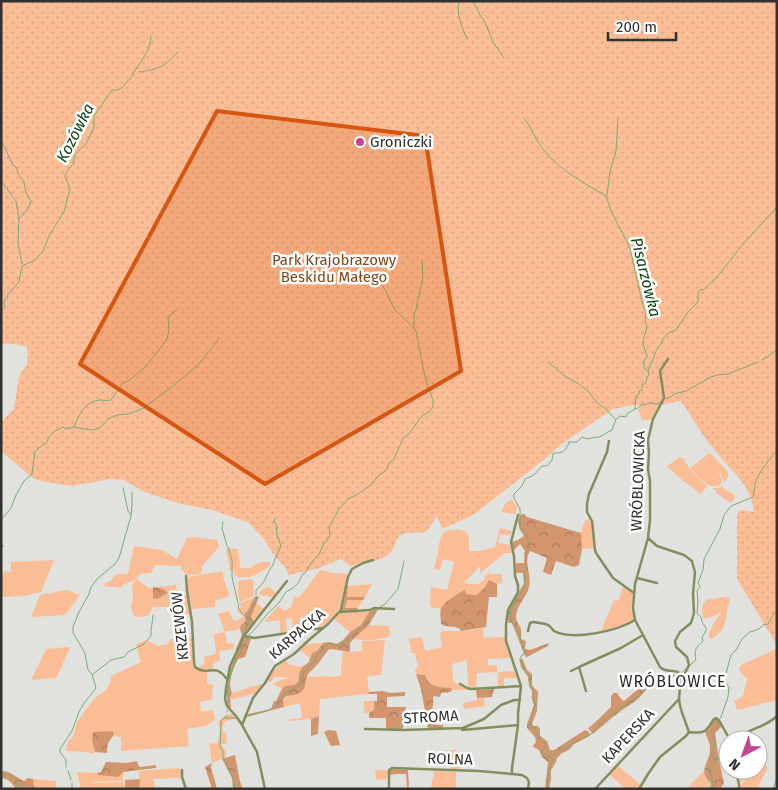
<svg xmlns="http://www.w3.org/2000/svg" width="778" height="790" viewBox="0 0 778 790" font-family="'Fira Sans',sans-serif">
<defs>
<pattern id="forest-crowns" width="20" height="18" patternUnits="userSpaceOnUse" patternTransform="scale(1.25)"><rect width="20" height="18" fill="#d2956d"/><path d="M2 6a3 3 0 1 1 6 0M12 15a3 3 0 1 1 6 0" fill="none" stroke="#ab7a5a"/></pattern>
<pattern id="park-dots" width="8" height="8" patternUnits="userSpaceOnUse" patternTransform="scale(1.25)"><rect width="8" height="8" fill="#fbbd95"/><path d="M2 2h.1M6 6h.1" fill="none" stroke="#d8a381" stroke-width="1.8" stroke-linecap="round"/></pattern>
</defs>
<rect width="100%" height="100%" fill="#e1e1dd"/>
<path fill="#fbbd95" d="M662,400L651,420H642L638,410L643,403Z
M710,453L728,472V477L724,482L720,472H719L722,481L720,485C708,491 698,476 690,468Z
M680,457L683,458C690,471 697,477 707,486L701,494L681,479L667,466Z
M722,486C726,492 732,491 735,497L731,503L716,493L717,492L712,488H718Z
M510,500L513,501L517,507L516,514L501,512L505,504Z
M590,519L594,548L582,549L581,533L585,520Z
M500,528L512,531L510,535L500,534L498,543L510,545L512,553H505L480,573V566L464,583C481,586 482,584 490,569L489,574H501L503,583L497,584L489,581L485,587L477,596L465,594V590C456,594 445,601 441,610L438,608H432L430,605L431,587L447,590L454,562L443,559L440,570L434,569C435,564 437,558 438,553C440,533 443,526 465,531L469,537V551H479L495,547Z
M193,537L217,540L219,547L202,566V571L200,574L187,575L181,569V566L155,565L151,573L140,574L136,579L149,588L176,585L178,595H187L190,614L170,615L169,607H153L149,615L141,617L134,616L131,607L133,595L132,586L136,579L123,585L121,588L104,586L105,583L111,581L116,574H128L134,546L162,550L177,559L187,538Z
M226,548L238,549L240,568H251L256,564L262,562H270V566C260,573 248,581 235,576L233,570H230Z
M54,560L41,592L24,596L1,597V586L4,571L11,572V562Z
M320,570L334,573L348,574L341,606C337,614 328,625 319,627L318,614L300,618V629L293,630L292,618L286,619L287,632L280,633V620L264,622L278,606L285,611L292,606L294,596L299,598Z
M222,571L224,580L230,596L215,601V607L192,609L188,593V577Z
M253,579L254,596L240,602L238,594V582L242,580Z
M372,584L365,597H347L348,586Z
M269,587L276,593L274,597L259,595C260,590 264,588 269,587Z
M623,587L633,594V620L625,625L601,631L614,600L618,601Z
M67,590L80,595L65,615L31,617L40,595Z
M724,597L729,598L730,600C726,609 727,621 723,628C721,633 715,636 711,639L708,637C711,628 715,619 722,612L706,619L703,618L702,608L706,600Z
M254,598L244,619L245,622L241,625L240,629L225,632L227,643L235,644L233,649L219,651L220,660L213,664V668C206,670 202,671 197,667L205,664L204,657L216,654L214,634L225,632L218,614L229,611L234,621L239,620L243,617L237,610L241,607L240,603Z
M347,600H363L358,608H345V602Z
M257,603L264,609L254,621L251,618L254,608Z
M344,612H369L361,625L350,632L334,619L340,613Z
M369,625L389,626L390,636C380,640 364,642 354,638Z
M483,628L484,638L505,637V642L510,658L488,659V665L497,666V672L477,673L476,687H468L467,660L452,664L453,681L468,690H451L452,688C440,687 429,687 425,675L416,674L415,670L418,666L415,653H411L409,639L422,637L425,651L442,647L440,633L443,631H467Z
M192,637L193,665C197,671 201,671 207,672V684L213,685L212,699L200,702L201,712L213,710L215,720L205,726L187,729L189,746L121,751V738L114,735L113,731L92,740L95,752L92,754L87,752L66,751L68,742L74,735L77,722L87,708L97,696L105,691L110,683L111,676L141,662C138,656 139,651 136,644L146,640L158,646L168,644L171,639Z
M385,640L381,675L368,676L367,677L369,692L367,694L320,699L319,716L311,719L287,721V720L301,718L302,716L300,703L284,707C282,696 289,695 298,694L306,683L308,677L329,676L331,677L339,676L342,674L341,671L343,651L350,652L362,651V641Z
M323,643L317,651L312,653L310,658L300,650L306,644Z
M69,647L70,648L56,678L31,680L46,649Z
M776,649L777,700L737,710L734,701L743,696L747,679L739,670L741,665Z
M286,660L288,664L302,667C300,672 300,677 298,681C295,687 287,685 282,689L273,684L280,680L292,678L275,677L270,683L268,680L275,669Z
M514,671L517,678H504V686H498V672Z
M264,683L256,693L230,700L232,693Z
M477,698H484L485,706L464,709L463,703L477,700Z
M364,701H374V710L372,712L364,713Z
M232,713L237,719C226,720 222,720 223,732L226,733L227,744H221L226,751V757L212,763L209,744L218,743L220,730L218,722L223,717Z
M457,750L460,770H451L449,756H442L441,751Z
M762,761L768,768L761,780L758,789H740L741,785L751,771L752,770H758V765Z
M617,765L641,785L639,789H626L609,774Z
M178,768L181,770L180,778L153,779L156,788L170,787V789H139V771Z
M375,770H386L388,773L387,779L376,780Z
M736,770H751L740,783Z
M434,771L456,772V789H431Z
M704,771L706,779L711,783L710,789H686Z
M77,772L97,773L98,775L123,772V781L93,782L94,783L124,782L125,789H81Z
M33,779L56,781V789H36L34,786Z"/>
<path fill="url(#forest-crowns)" d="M522,514H524L527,517L581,533L582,549L579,565L574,567L556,561L551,575L543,572L547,558L530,551C523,562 532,575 529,587C527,597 517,604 516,616C516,621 518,623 520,627C522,630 521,635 521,639L526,641L525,649L530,650L549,643L548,646L527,657L525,656L512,623H509C508,620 507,618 508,615C509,608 520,589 524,584L523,573H516V563H524L525,551L520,544L514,550L512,542L518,540L524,536C520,529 514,521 522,514Z
M489,580L497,584V597H489L486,627L461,631L460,629C454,625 446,628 441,624C441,618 439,612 442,607C445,601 459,593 465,590L466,594L477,595L485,587Z
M347,586H348L347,597H365L363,600H347L346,602L345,608H358L357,610L342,611V610L345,599Z
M153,587L163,589L168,593L157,599L153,598Z
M256,596L259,597L251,617L254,621L237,649H236L242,635L240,629L241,625L245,622V613L247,612L254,598Z
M374,609L378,610C374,615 371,623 366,628C360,633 356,636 350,643V652L331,649L328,650C324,655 321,661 316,666C314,669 310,671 308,674C305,680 307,687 301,692C294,698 280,691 284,707L247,717L248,714L271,709L274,701H276L282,689L285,686L294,685L298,682L300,671L302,667L309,662L312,653L317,651L323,643L330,642L337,644L343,640L350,632L361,625L369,612Z
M245,637L251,639L245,657L238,659C233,670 227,681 232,693L230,698L231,709L228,706C223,680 233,660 245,637Z
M519,658L523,660L527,670L532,674V685L535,689L537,690L538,692L537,711L532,724L534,726H538L540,729V736L547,741L550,750H554L585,730L589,732L590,735L588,737L574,744L570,749L565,752L562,753L557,758L556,762L551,770V779L549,789H545L548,762L542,757L539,750L535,748L533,746L536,742L535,737L527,728V724L534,705L532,699V691L529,686L528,677L521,667Z
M416,674L425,675C429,688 441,687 452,688L451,692L441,693L440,697L435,696L433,697C435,710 426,714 437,725H443V728H428L421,689Z
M643,685L647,688C638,702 630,704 618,713C609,720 601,727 593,734L588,728C597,722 603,714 611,707V696L614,693H617L622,700L624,701Z
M494,689L492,697L477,698L476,690Z
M383,691L390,693L405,692V696L387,697V707H406L403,727L402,729H386V718H369V713L374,710V701H377V694H367L369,692Z
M319,716L318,734L311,736V719Z
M714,719H717L722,726L715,733L719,760L724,783L720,789H710L711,783C696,770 711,762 710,748C710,743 707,737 705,732L709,729Z
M328,730L336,731L340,745L331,746L324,732Z
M113,731L114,735C108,741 107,745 107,753L95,752L92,740L93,732Z
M235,755L240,782L243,789H233L232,778L222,759Z
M137,761L139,767L156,765V768L123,772L118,777L98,775L97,773L101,772L106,762L127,763Z
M212,763L211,767L217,789H212L205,767Z
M392,769L408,770L409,789H407L406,774H396L390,775V770Z
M5,771C13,773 17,778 24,781L28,778L33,779L34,786L36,789H16C12,783 9,779 1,778V772Z
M140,779L139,789H125V780Z"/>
<path fill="url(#park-dots)" d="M1,1H777V645L737,579V514L741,510L754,512C751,485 733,473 717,453C703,437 693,419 681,401L656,406L634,405L613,409L560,445L545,459L473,515L442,529L437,516L426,532C420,533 406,532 402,534C395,538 396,545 392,551C385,561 362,564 351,566L341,559L316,569L288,575L287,570L274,555L263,538L248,522L212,510L177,503L145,492L123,480L110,479L72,486L40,481L31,477L1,451V422L14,409L19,376L27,364L28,354L27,347C18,344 11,343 1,344Z"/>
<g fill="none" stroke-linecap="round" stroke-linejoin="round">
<path stroke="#79ac78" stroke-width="1" d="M459,1C456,15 462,26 467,39
M473,1L480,15L485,22L493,42L504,58
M139,72C159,69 164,67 178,52
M132,75C140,62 151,51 151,36
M524,118C532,127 535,140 543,149C559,170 584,183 606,196L611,211L630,248L643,306L646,312L645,320L647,327L644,337L643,344L647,356L644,361V368L648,371L649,375L647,377L646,383L642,385V390L639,391V394L636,396L635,409L627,414L626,417L620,416L618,418L616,419L612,430C608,431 603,436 599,437C594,438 594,437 588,439L582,437L577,442H569C567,450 562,454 554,453L553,454L552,460C550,462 549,465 546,466H542L534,475L525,479L522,486L514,494V498L520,509V529L527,535C527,540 529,543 530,548L525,552L526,568L525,573L524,588L511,610L510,616L513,624L518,630L521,640L525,651V653L521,656C521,664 524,671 530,676V686L534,691L532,697L535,704L529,725V727L536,730C536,738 541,740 546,744L542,752L543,754L553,759L549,770L547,789
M1,140L13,165L17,168L18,174L24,182L26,193L31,201L28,209L19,219
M1,181L16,201L19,219L18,243L22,264
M607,195L610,172L616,151L618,119
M1,312L5,307L4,302L9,293L19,282L22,266L35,260L43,251L50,234L64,212L70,189L65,176L67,171L74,163V157L78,151L86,144L94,127V116L112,90C125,91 125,81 134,75
M414,328V315L416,310L417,304L423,277L422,260
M762,360L777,350
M548,362L566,377L579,384L588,391L596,402L606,409L615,419
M648,371L650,367V364C656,358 653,351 661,344C662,337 670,331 676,330L688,312L698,302V293L701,289L703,290L717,277L744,243L777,207
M666,399L671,397L674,394L686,391L711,377L717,375L728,374L758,362
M635,409L638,408L641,405L647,404L648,403L657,404L661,402
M74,427C79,415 84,402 99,400C103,400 107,401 111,400L122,384L131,379L146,366L166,341L167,339L169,330L168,317L177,310
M123,488L128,511L131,515
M1,520L11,508L16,495L24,481L32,474L35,451L47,442L49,437L55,431L63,427L66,429L74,427L90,430L97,429L100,428L108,419L117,415L128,414L142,409L173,386L197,366L219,339
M223,522L222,528L227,546
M228,547L232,560V577L238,603
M274,561L281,546L277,535L276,524L274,522L275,518
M256,595V590C262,586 265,580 268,573C270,569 273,566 274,562
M239,604L238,608C242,614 246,617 251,621L245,630L243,635
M380,607L385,604L398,589L404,561
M249,619C250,615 250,612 251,609C253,604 256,602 257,597
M690,665L696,660C694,650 695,648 703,641L702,638L706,630V628L702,622L701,617L697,613L698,602L697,591L700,587L698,583L703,570L704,559L720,529L724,515L731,506L753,497C755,491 754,486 756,481C760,471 770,458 777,451
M93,674L111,660L124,657L128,652L144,644L151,636C150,629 153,623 153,615
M229,681L234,664L249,635L255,629L269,612L278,604L286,592L293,588L299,582L302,575L306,572L311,563L319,554L324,543L327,541L330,535L329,527L339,509L348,499L356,495L371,485L379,475L383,473L387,469L388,464L394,459L403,438L408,435L422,416L429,412L433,407V400L428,387L424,372L416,331L408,322L396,311L391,303L389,297L377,276L374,273
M228,697V684
M227,712L228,710
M227,715L221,721L220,747L223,751V757L234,780
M246,716C258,713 270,712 279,703C282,700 284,693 289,691C292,689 296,688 299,685C303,681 301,675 305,670C311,664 314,665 317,655C322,653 324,646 328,644C332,643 336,646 340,644C351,639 369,621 376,610
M225,718H236
M552,757L557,752L591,734L597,729L602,721L640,695L646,685L652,682L664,679L681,673L687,668
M66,767V760L60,752V749L72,731L79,712L84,703L96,688L92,674L88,670L85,653L73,633V627L79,612L89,594L91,587L97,579L115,564L119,558L131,516L132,505V492
M68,771L71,780
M1,775C8,773 11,777 16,780V781L17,785H22L25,789
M72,783V789
M234,784L235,789
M712,789C714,780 710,774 710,766L715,761L713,751L715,742L712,735L717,729L718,722L721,717L728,697L729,688L725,681V677L731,655L736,650L742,639L745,636L750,632L759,629L763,625L768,624C771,620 773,613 777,611
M773,789L777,778"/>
<path stroke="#818f60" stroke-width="2.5" d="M668,359L660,371L664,398L653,419L648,440L649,453L648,469L650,481V520L648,538L635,584L633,608L635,620L660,667C667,673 670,669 678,672L682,680C675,703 682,711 689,732
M609,441L607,452L589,494L587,504V512L592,521L595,550L596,553L613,578L634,593
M518,515L511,542L514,556L515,576L518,585V592L508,610L506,625V641L521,686L518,714V725L512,768V774L522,775L527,778L529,782L528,789
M648,538L657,546L684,555L692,561L693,565L695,572L693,594L694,613L691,623L680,632L675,641L676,647L687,657L689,665L682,680
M1,547L2,546
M186,576L187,591L192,622L194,662L195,667C208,677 214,662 226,678
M637,578L657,583
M340,612L370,610L374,608L394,609
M528,631L530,623L533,622C538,623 544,623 548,625C551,627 552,629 554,631C573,641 617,631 635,620
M244,636L254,638L322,628
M571,671L579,667
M460,684L467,688L471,689L521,686
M586,691L579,667L621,648L643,635
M242,725L253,698L265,683L275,666L294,654L310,639L328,624L341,610L348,577L352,569L363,563L373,560
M365,729L404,730L463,728L484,719L501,705L514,700H520
M462,730L518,725
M689,732C705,734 706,732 714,719L716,718L720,722L730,740
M738,740C747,728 765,728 777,716
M182,770V777L186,789
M735,770L739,784V789
M265,789L257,752L242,725L236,716L227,706L225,699L226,688L230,666L244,636L260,615L287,581
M389,789V770L392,768L479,771L512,774
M595,789L679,699
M639,789L648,774L660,757L686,736L689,732"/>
</g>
<path fill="#d65510" fill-opacity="0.2" stroke="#d65510" stroke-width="4" stroke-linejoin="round" d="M217,111L425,136L461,371L265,484L80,364Z"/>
<circle fill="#c44592" stroke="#fff" stroke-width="2" cx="360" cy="142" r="5"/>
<g text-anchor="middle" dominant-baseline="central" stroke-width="5" stroke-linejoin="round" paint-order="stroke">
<g font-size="15" fill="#31312f" stroke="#fff" text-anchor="start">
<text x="370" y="142">Groniczki</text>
</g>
<g font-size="15" fill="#7f461a" stroke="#fff">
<text x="334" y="260">Park Krajobrazowy<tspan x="334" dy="17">Beskidu Małego</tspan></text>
</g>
<g font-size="15" fill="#31312f" stroke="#fff">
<text transform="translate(638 481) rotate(-88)">WRÓBLOWICKA</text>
<text transform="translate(180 626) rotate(-96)">KRZEWÓW</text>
<text transform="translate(297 634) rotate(-41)">KARPACKA</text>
<text transform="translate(431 717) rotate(-3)">STROMA</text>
<text transform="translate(628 736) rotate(-47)">KAPERSKA</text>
<text transform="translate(450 759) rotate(2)">ROLNA</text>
</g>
<g font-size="16" font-style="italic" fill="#0e4512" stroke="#fff">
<text transform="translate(75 133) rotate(-63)">Kozówka</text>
<text transform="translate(646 277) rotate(76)">Pisarzówka</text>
</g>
<g font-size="16" letter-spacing="1" fill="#2b2a28" stroke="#fff">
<text x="673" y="681">WRÓBLOWICE</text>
</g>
</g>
<rect width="778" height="790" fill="none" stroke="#31312f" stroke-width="5"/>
<g transform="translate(743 755) rotate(221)"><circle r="24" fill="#ffffff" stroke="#adadac"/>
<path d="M0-4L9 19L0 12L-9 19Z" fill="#c44592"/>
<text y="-8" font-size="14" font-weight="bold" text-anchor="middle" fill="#31312f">N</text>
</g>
<path d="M608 32v8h68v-8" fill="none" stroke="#31312f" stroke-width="2.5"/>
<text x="616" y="32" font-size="15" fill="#31312f" stroke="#ffffff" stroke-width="4" paint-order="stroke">200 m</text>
</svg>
